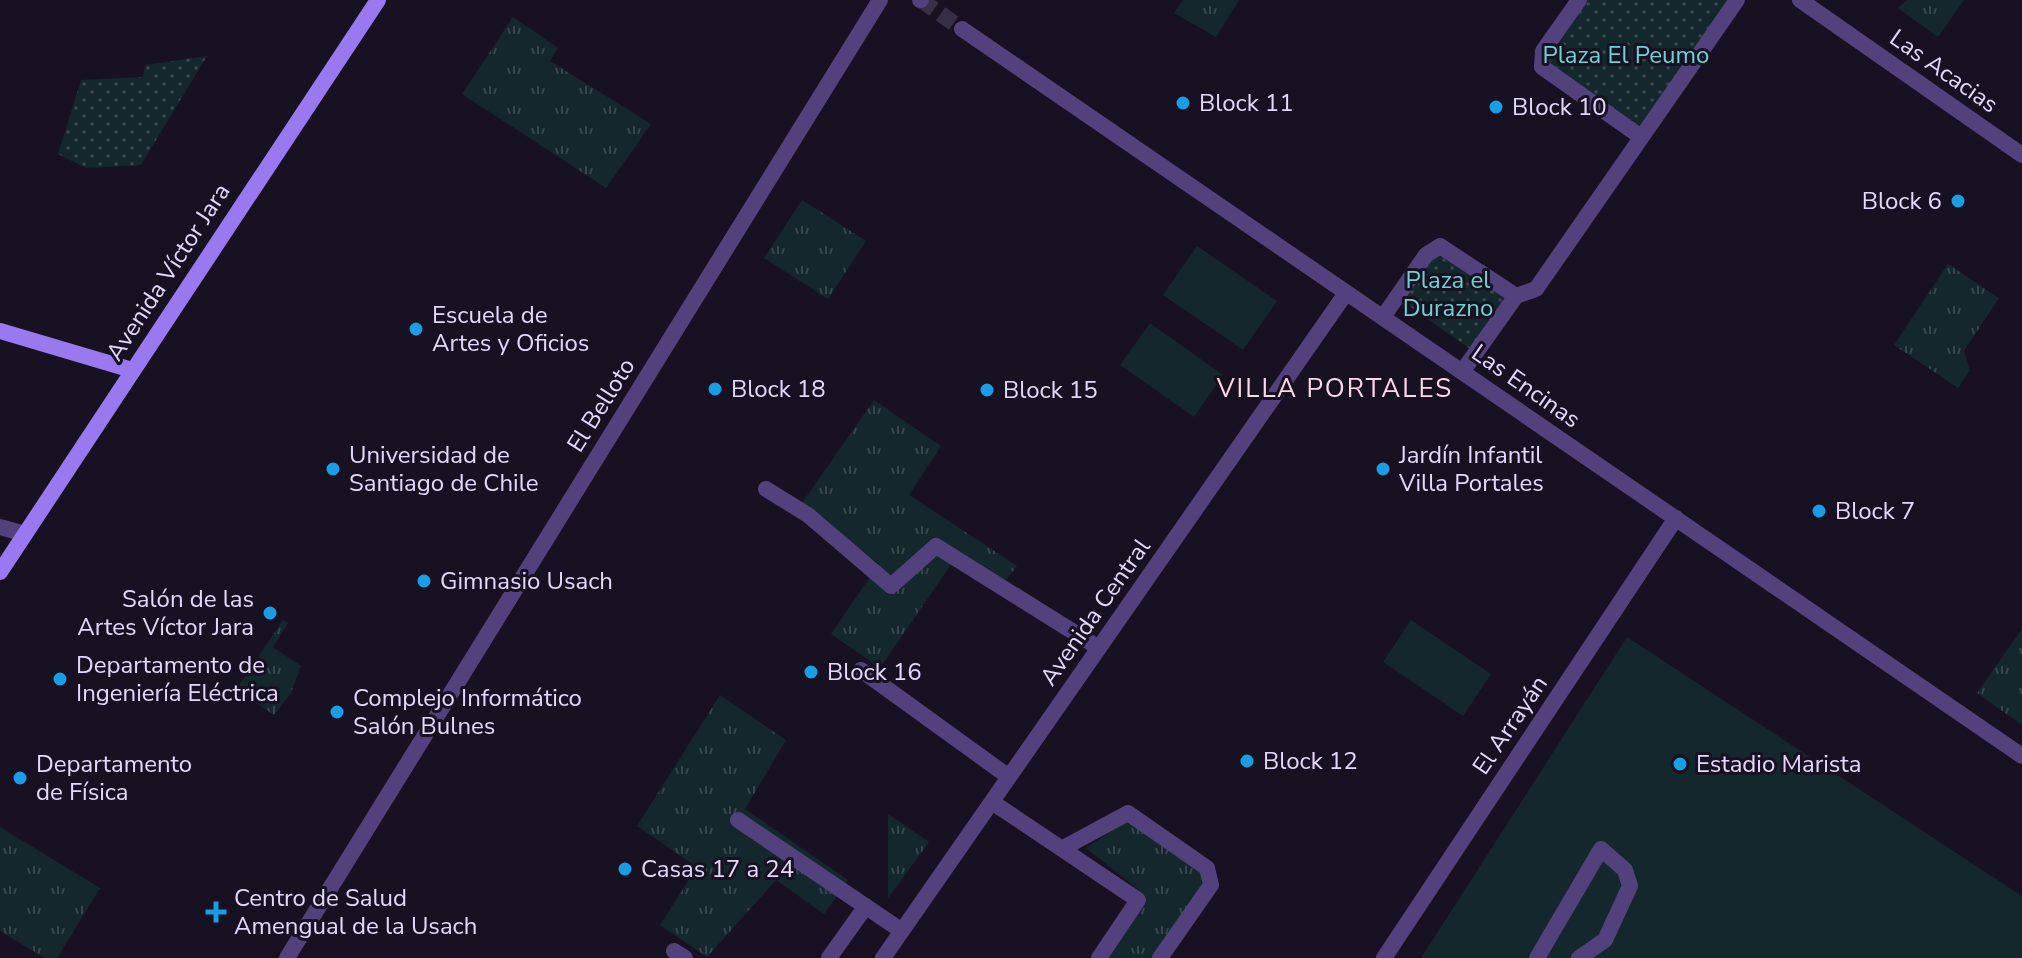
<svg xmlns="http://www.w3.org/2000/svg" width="2022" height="958" viewBox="0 0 2022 958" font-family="'Nunito Sans',sans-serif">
<defs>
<pattern id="grass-tufts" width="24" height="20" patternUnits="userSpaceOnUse" patternTransform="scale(2)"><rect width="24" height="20" fill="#14272c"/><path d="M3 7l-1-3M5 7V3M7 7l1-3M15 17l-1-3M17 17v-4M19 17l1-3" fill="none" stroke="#36464c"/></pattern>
<pattern id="park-dots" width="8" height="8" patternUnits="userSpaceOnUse" patternTransform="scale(2)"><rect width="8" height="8" fill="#14272c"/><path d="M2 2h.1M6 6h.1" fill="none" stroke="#36464c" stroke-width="1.8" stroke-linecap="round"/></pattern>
</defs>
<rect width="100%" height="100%" fill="#181122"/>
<path fill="url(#grass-tufts)" d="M1183,0H1239L1216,37L1174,13Z
M1907,0H1964L1938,37L1898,8Z
M513,17L558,48L550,61L651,124L606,188L462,94Z
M802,200L866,241L828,299L764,258Z
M1948,264L1999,298L1964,351L1970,370L1958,388L1894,345Z
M874,400L941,446L909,495L1017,566L998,590L952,563L880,668L831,634L879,564L802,503Z
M283,620L288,623L273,647L301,666L291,693L274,715L236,690Z
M2022,629V725L1977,693Z
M720,695L786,740L745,809L848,880L824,914L776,880L707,957L660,925L697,867L637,826Z
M888,814L929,842L888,898Z
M1127,821L1200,868L1202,886L1152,958H1103L1145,895L1086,848Z
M0,827L100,888L57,958H45L0,931Z"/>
<path fill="url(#park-dots)" d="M1586,0H1731L1643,124L1633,126L1551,70L1547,56Z
M207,56L141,165L86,168L58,154L81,80L143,77L145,65Z
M1443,250L1509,296L1473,351L1402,301L1432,257Z"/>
<path fill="#14272c" d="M1197,246L1277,301L1243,350L1163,295Z
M1150,323L1223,375L1194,417L1120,365Z
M1411,620L1491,674L1463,716L1383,662Z
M1627,637L2022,896V958H1421Z"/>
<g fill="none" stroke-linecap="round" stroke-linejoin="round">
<path stroke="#372f43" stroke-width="16" stroke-dasharray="16 8" stroke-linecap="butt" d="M921,0L962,29"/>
<path stroke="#52417c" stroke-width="16" d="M920,0H921
M1579,0L1543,51L1542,67L1641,137
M1800,0L2022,155
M962,29L2022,756
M1383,317L1426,255L1440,246L1516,296
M1462,372L1516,296L1536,289L1737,0
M766,489L808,515L891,586L936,546L1099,648
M0,527L25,534
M861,670L1009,777
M992,802L1138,900L1099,958
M738,820L902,931
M1065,847L1128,813L1207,868L1211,885L1160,958
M674,951L685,958
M287,958L880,0
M829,958L866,906
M883,958L1346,293
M1384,958L1676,518
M1537,958L1601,849L1625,870L1630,886L1605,940L1579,958"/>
<path stroke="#9978f0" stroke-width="16" d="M0,331L132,370
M0,572L378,0"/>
</g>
<g fill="#199de4" stroke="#181122" stroke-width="3">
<circle cx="1183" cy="103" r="8"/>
<circle cx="1496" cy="107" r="8"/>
<circle cx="1958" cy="201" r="8"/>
<circle cx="416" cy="329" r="8"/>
<circle cx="715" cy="389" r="8"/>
<circle cx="987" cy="390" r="8"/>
<circle cx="333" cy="469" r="8"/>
<circle cx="1383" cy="469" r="8"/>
<circle cx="1819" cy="511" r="8"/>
<circle cx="424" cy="581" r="8"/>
<circle cx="270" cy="613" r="8"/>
<circle cx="811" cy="672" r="8"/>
<circle cx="60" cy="679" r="8"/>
<circle cx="337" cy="712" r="8"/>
<circle cx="1247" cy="761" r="8"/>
<circle cx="1680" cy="764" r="8"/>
<circle cx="20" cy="778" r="8"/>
<circle cx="625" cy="869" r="8"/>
<path d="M212 900h8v8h8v8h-8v8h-8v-8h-8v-8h8z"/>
</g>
<g text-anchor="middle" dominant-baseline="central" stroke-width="6" stroke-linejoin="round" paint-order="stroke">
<g font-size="24" fill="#6ad3d3" stroke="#181122">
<text x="1626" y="55">Plaza El Peumo</text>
<text x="1448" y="280">Plaza el<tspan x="1448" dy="28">Durazno</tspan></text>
</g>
<g font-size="24" fill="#e4d7fb" stroke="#181122">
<text transform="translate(1944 71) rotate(35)">Las Acacias</text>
<text transform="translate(168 272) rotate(-57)">Avenida Víctor Jara</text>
<text transform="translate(1526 386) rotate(35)">Las Encinas</text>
<text transform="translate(601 405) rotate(-58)">El Belloto</text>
<text transform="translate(1095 612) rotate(-55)">Avenida Central</text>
<text transform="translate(1510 725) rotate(-56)">El Arrayán</text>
</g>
<g font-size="24" fill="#e4d7fb" stroke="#181122" text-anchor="start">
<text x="1199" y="103">Block 11</text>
<text x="1512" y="107">Block 10</text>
<text x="1942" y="201" text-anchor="end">Block 6</text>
<text x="432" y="315">Escuela de<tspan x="432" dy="28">Artes y Oficios</tspan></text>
<text x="731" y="389">Block 18</text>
<text x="1003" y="390">Block 15</text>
<text x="349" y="455">Universidad de<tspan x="349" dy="28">Santiago de Chile</tspan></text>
<text x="1399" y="455">Jardín Infantil<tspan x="1399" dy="28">Villa Portales</tspan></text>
<text x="1835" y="511">Block 7</text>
<text x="440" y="581">Gimnasio Usach</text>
<text x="254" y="599" text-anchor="end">Salón de las<tspan x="254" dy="28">Artes Víctor Jara</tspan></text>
<text x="76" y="665">Departamento de<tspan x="76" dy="28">Ingeniería Eléctrica</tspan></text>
<text x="827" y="672">Block 16</text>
<text x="353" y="698">Complejo Informático<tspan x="353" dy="28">Salón Bulnes</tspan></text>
<text x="1263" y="761">Block 12</text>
<text x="36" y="764">Departamento<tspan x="36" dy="28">de Física</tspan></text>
<text x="1696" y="764">Estadio Marista</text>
<text x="641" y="869">Casas 17 a 24</text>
<text x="234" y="898">Centro de Salud<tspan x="234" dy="28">Amengual de la Usach</tspan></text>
</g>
<g font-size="26" letter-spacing="2" fill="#fbd8e6" stroke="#181122">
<text x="1335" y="388">VILLA PORTALES</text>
</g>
</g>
</svg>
